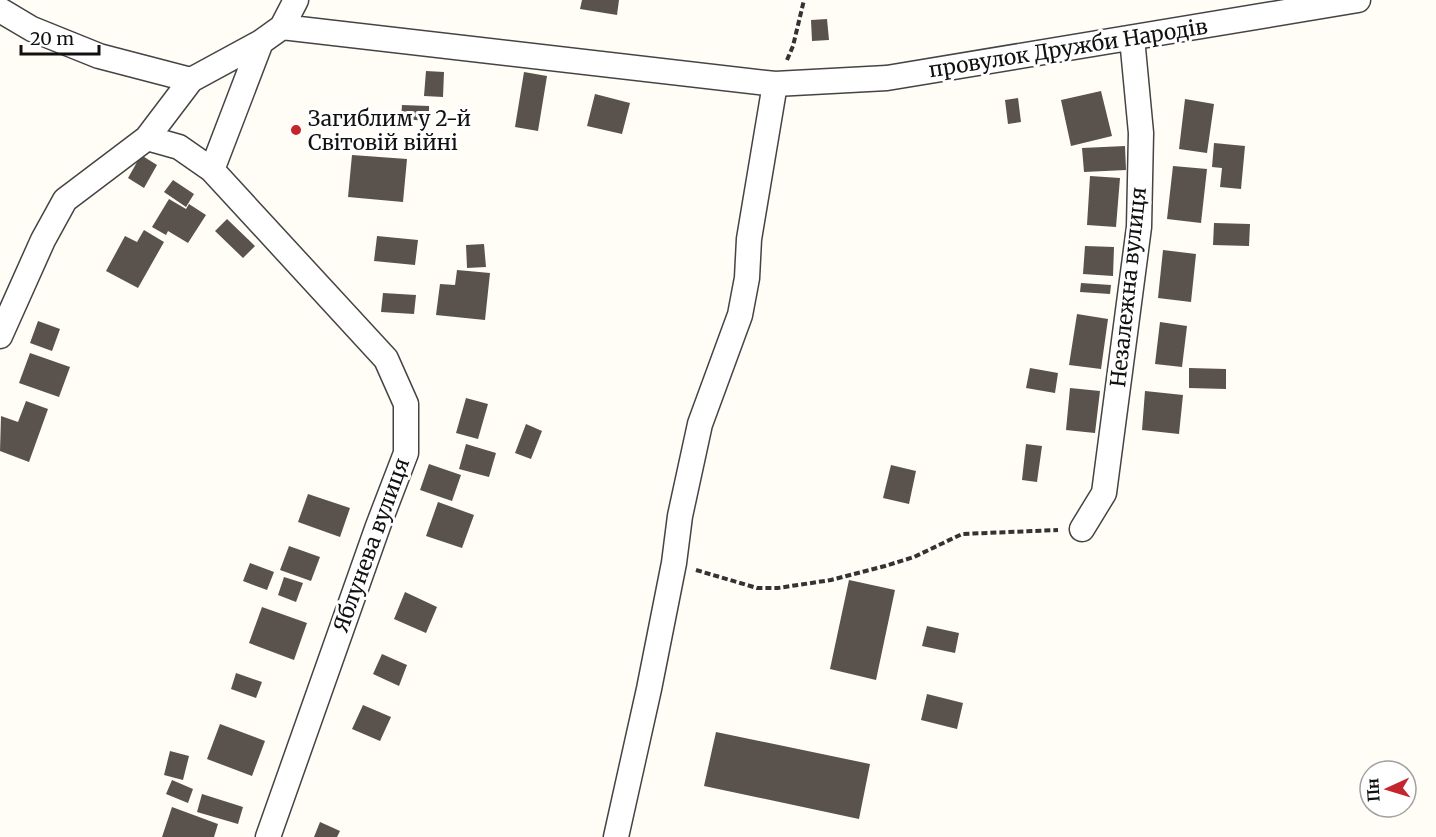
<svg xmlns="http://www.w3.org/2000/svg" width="1436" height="837" viewBox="0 0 1436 837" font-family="Merriweather,serif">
<rect width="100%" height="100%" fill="#fffdf5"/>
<path fill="#5a524d" d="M582,0H619L617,15L580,9Z
M827,19L829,40L812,41L811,20Z
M426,71L444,72L443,97L424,96Z
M524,72L547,76L538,131L515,127Z
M1101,91L1112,136L1071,146L1061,100Z
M595,94L630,103L622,134L587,126Z
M1018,98L1021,122L1008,124L1005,100Z
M1185,99L1214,104L1207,153L1179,149Z
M402,105L429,106V121L401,119Z
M1214,143L1245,146L1241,189L1220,187L1222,168L1212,167Z
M1125,146L1126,170L1084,172L1082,148Z
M141,155L157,165L144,188L128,178Z
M352,155L407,159L403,202L348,197Z
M1173,166L1207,169L1201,223L1167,219Z
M1090,176L1120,178L1116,227L1087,225Z
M173,180L194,194L186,207L164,192Z
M169,199L186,209L189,204L206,215L188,243L168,231L166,235L152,227Z
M227,219L255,246L243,258L215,231Z
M1214,223L1250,224L1249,246L1213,245Z
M144,230L164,242L138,288L106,271L125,236L137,242Z
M377,236L418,240L415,265L374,261Z
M484,244L486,267L467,268L466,245Z
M1085,246L1114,247L1113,276L1083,274Z
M1163,250L1196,254L1191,302L1158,298Z
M457,270L490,273L485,320L436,315L440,284L455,285Z
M1081,283L1111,285L1110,294L1080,292Z
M383,293L416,295L414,314L381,312Z
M1077,314L1108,319L1101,369L1069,365Z
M38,321L60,329L52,351L30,343Z
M1160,322L1187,326L1182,367L1155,364Z
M30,353L70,367L59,397L19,383Z
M1030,368L1058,373L1055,393L1026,388Z
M1189,368L1226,369V389L1189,388Z
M1070,388L1100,391L1095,433L1066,430Z
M1145,391L1183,395L1179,434L1142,430Z
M466,398L488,404L478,439L456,433Z
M26,401L48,409L29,462L0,451L1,416L18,422Z
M526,424L542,431L531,459L515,453Z
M466,444L496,453L489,477L459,469Z
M1026,444L1042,446L1037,482L1022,480Z
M429,464L461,475L452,501L420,490Z
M891,465L916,471L909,504L883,498Z
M308,494L350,508L340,537L298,522Z
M438,502L474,515L462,548L426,536Z
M289,546L320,557L311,581L280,570Z
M250,563L274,572L267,590L243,581Z
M284,577L303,583L296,602L278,595Z
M849,580L895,590L876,680L830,669Z
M405,592L437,607L426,633L394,619Z
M262,607L307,623L294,660L249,643Z
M927,626L959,633L955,653L922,646Z
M382,654L407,665L399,686L373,674Z
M236,673L262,682L256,698L231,689Z
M927,694L963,703L957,729L921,720Z
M363,705L391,717L380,741L352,729Z
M220,724L265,741L252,776L207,759Z
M716,732L870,764L859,819L704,786Z
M170,751L189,756L183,780L164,775Z
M172,780L193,789L188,803L166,794Z
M202,794L243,807L238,824L197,812Z
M172,807L218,824L214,837H162Z
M320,822L340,831L337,837H314Z"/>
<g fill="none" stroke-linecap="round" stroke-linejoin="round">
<g stroke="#444" stroke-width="27">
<path id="minor" d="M0,10L32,29L99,56L191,80
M282,27L775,84L887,78L1358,0
M147,138L179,147L212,170L386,359L406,404V453L378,526L268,837
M212,170L261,42
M0,336L43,240L65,200L147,138L191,80L261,42L282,27L296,0
M1082,529L1104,493L1139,227L1141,133L1132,38
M616,837L649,689L674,563L680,516L700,424L740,315L747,278L749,239L775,84"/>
</g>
<path stroke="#333" stroke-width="4" stroke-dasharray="6 3" stroke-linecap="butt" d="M787,60L793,46L804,0
M696,570L757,588H778L831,580L885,566L914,557L962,534L1058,530"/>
<use href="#minor" stroke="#fff" stroke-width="24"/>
</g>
<circle fill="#c4262e" stroke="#fff" stroke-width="2" cx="296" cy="130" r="6"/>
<g text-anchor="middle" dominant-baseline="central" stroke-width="6" stroke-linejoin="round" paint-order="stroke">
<g font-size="21" fill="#111" stroke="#fff">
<text transform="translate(1068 48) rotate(-9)">провулок Дружби Народів</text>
<text transform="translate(1128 287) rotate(-84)">Незалежна вулиця</text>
<text transform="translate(371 545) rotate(-70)">Яблунева вулиця</text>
</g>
<g font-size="21" fill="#111" stroke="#fff" text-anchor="start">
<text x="308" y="118">Загиблим у 2-й<tspan x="308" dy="24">Світовій війні</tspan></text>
</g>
</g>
<g transform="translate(1388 789) rotate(266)"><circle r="28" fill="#ffffff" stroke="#a0a0a0" stroke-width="1.5"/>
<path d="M0-4.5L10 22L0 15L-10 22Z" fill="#c4262e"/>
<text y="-9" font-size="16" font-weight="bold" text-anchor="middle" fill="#111111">Пн</text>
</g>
<path d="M21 45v9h78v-9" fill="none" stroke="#111111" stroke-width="3"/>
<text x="30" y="45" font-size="18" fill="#111111" stroke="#ffffff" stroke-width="4.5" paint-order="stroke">20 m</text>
</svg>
